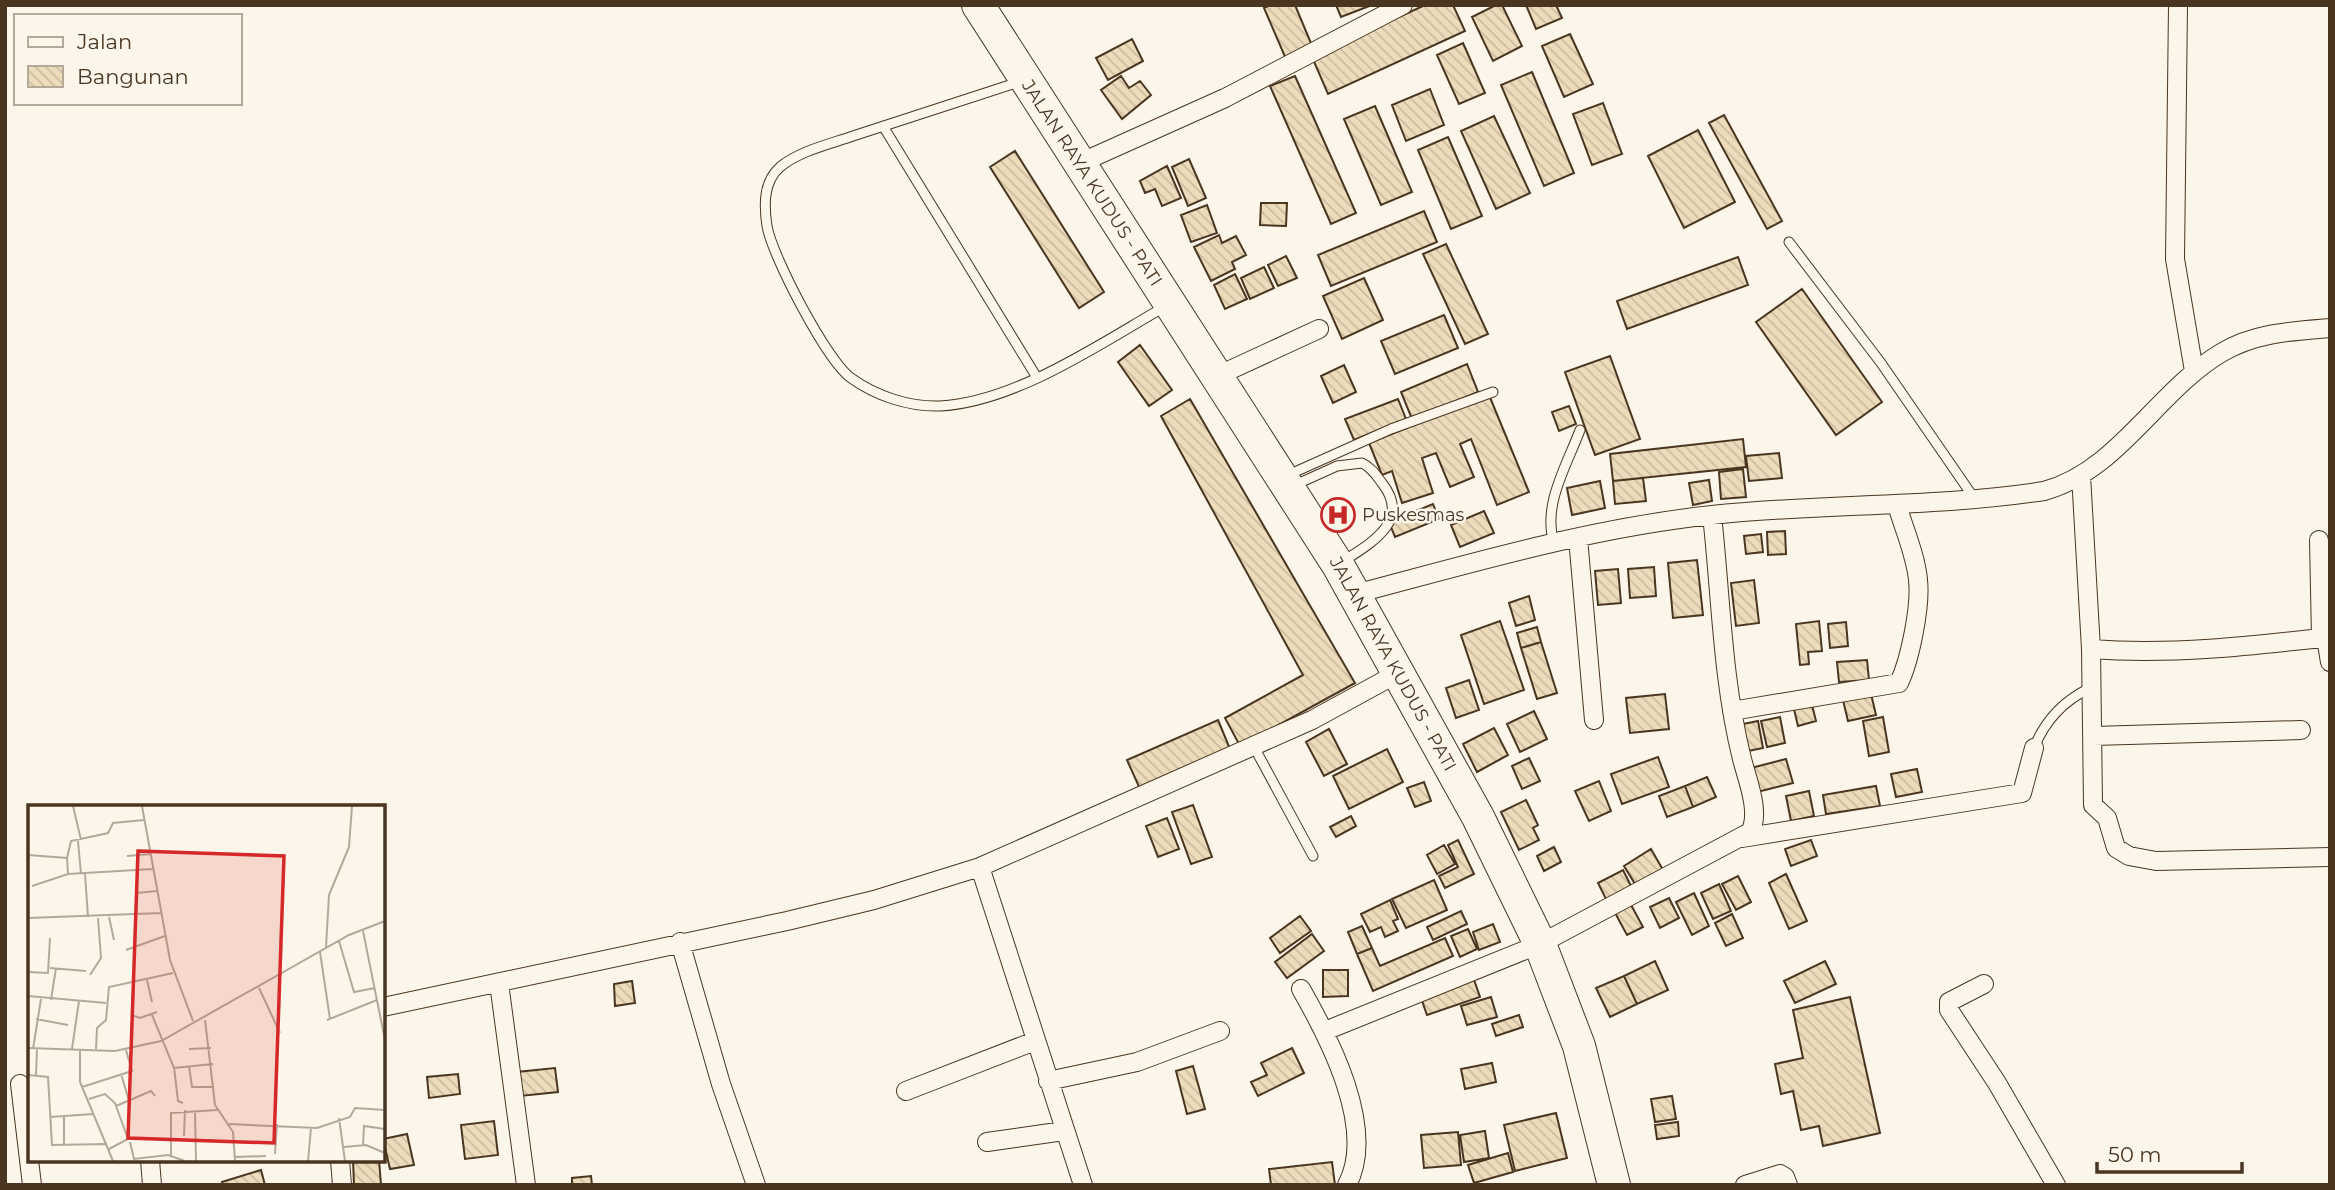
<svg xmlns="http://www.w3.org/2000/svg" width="2335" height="1190" viewBox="0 0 2335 1190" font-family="Montserrat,sans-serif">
<defs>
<pattern id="building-back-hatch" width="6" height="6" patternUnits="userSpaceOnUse" patternTransform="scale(1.75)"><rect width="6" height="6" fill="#ecdcbc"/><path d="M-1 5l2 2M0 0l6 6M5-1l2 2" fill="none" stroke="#ccbda1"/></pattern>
</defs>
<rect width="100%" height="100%" fill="#fbf6e9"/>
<path fill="url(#building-back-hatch)" stroke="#4a3520" stroke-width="2" d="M1270,5H1295L1313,48L1286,59L1264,8Z
M1336,5H1372L1341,17Z
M1425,5H1453L1465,31L1328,94L1312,57Z
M1496,5H1502L1522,46L1493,61L1472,17Z
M1526,5H1556L1562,18L1536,29Z
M1570,34L1593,84L1564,97L1542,46Z
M1132,39L1143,61L1108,80L1096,58Z
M1463,43L1485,93L1459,104L1437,55Z
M1532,72L1574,173L1544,186L1501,85Z
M1121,76L1129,88L1140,81L1151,95L1122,119L1101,90Z
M1295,76L1356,213L1331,224L1270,86Z
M1430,89L1444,125L1406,141L1392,105Z
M1603,103L1622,154L1592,165L1573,114Z
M1375,106L1412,192L1381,205L1344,119Z
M1724,115L1782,221L1767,229L1709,123Z
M1494,116L1530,193L1496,209L1461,131Z
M1698,130L1735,202L1684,228L1648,156Z
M1448,137L1482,216L1451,229L1418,150Z
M1015,151L1104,292L1079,308L990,167Z
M1189,159L1206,198L1188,206L1172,167Z
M1167,166L1181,198L1162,206L1155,189L1145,193L1140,181Z
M1261,203H1287L1286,226L1260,225Z
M1207,205L1217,233L1191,242L1181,215Z
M1424,211L1437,242L1331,286L1318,255Z
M1219,235L1222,243L1236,236L1246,255L1232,262L1235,269L1211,281L1194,247Z
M1446,244L1488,334L1465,344L1423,254Z
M1286,256L1297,278L1278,286L1268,265Z
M1738,257L1748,285L1627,329L1617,301Z
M1264,267L1274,288L1250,299L1241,278Z
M1235,274L1247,299L1225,309L1214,285Z
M1364,278L1383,320L1342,339L1323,296Z
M1802,289L1882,402L1836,435L1756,322Z
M1444,315L1458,348L1395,374L1381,341Z
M1140,345L1172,390L1149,406L1118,362Z
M1610,356L1640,439L1595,455L1565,372Z
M1467,364L1478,392L1412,419L1401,392Z
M1344,365L1356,392L1333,403L1321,376Z
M1489,395L1529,492L1497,505L1471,439L1460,444L1474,477L1450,487L1436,453L1422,458L1433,493L1402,503L1392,471L1382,475L1369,443Z
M1190,399L1355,683L1240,746L1225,718L1303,675L1161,416Z
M1398,399L1406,419L1354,440L1345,419Z
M1569,406L1576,424L1559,431L1552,412Z
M1743,439L1746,467L1613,481L1610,454Z
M1779,453L1782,478L1749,481L1746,456Z
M1743,469L1746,497L1721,499L1719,472Z
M1643,478L1646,501L1615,504L1613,481Z
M1709,480L1712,501L1693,505L1689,483Z
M1600,481L1605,508L1572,515L1567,488Z
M1433,504L1439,519L1395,537L1389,522Z
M1484,511L1494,533L1460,547L1451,525Z
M1785,531L1786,554L1768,555L1767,532Z
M1761,534L1763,552L1746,554L1744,536Z
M1697,560L1703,615L1673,618L1668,563Z
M1654,567L1656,596L1630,598L1628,569Z
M1618,569L1621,603L1598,605L1595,571Z
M1754,580L1759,623L1736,626L1731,583Z
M1529,596L1535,620L1516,626L1509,603Z
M1500,621L1524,690L1484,704L1461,635Z
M1819,621L1822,651L1808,652L1809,664L1800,665L1796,624Z
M1846,622L1848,646L1830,648L1828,624Z
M1537,627L1541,642L1521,648L1517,633Z
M1541,642L1557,693L1537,699L1521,648Z
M1867,660L1869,680L1839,682L1837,662Z
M1469,680L1479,710L1456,718L1446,688Z
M1665,694L1669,729L1630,733L1626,698Z
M1871,694L1876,715L1848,721L1843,700Z
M1811,701L1816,721L1798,726L1793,705Z
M1534,711L1547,739L1520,752L1507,724Z
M1780,717L1785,743L1767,747L1761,721Z
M1883,717L1889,752L1869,756L1863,721Z
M1218,720L1230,749L1140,789L1127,760Z
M1758,721L1763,748L1748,751L1743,724Z
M1494,728L1508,755L1477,772L1463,744Z
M1329,729L1347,764L1324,776L1306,742Z
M1387,749L1403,782L1349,809L1333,776Z
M1658,757L1669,787L1622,804L1611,774Z
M1529,758L1540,781L1522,789L1512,766Z
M1786,759L1793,783L1757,792L1751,768Z
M1917,769L1922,792L1896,797L1891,774Z
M1707,777L1716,797L1693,807L1685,786Z
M1599,781L1611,811L1589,821L1575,791Z
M1424,782L1431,801L1415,807L1407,788Z
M1685,786L1693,807L1667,817L1659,796Z
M1876,786L1880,806L1826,814L1823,795Z
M1809,791L1814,816L1791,821L1786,796Z
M1526,800L1538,825L1533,828L1539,840L1519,850L1501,812Z
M1193,805L1212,857L1191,864L1172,812Z
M1351,816L1356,826L1336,837L1330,827Z
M1167,818L1179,849L1158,857L1146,826Z
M1458,840L1474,874L1445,888L1439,876L1458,867L1448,845Z
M1811,840L1817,856L1791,866L1785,849Z
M1444,845L1455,864L1437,874L1427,855Z
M1554,847L1561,862L1544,871L1537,856Z
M1651,849L1663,870L1637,887L1624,866Z
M1623,870L1633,890L1608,903L1598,883Z
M1786,874L1807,921L1789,929L1769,883Z
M1738,876L1751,902L1736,910L1722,884Z
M1434,880L1447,910L1406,928L1392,899Z
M1719,884L1731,911L1713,919L1701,893Z
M1694,893L1709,926L1692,935L1676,902Z
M1669,898L1679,918L1660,928L1650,907Z
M1390,900L1398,919L1393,921L1398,931L1385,937L1381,927L1370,932L1361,914Z
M1630,903L1643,927L1627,935L1614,911Z
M1461,911L1467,924L1433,940L1427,927Z
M1732,914L1743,938L1726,946L1715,923Z
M1300,916L1311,931L1280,953L1270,938Z
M1493,924L1500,942L1479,950L1473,932Z
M1362,926L1372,948L1357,954L1348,932Z
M1468,929L1477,949L1460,957L1451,936Z
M1312,934L1324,951L1287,978L1275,962Z
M1445,938L1453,956L1373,991L1357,954L1372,948L1380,966Z
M1655,961L1668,990L1637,1004L1624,976Z
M1825,961L1836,984L1795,1003L1784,981Z
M1323,970H1348V996L1323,997Z
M1624,976L1637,1004L1610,1017L1596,988Z
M1473,977L1480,997L1427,1015L1420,995Z
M632,981L635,1003L615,1006L614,984Z
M1491,997L1497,1017L1467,1025L1461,1006Z
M1850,997L1880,1133L1823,1146L1819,1126L1801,1130L1793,1091L1781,1094L1775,1064L1803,1058L1793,1010Z
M1519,1015L1523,1027L1496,1036L1492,1024Z
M1292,1048L1304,1073L1258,1096L1251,1082L1267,1075L1261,1063Z
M1492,1063L1496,1082L1465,1089L1461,1069Z
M1193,1066L1205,1109L1187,1114L1176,1071Z
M555,1068L558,1092L520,1096L517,1072Z
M458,1074L460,1094L429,1098L427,1077Z
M1672,1096L1676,1119L1655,1122L1651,1099Z
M1556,1113L1567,1158L1515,1171L1504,1125Z
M494,1121L498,1155L465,1159L461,1125Z
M1678,1122L1679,1136L1657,1139L1655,1125Z
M1485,1131L1489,1158L1464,1162L1460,1135Z
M1458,1132L1461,1165L1424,1168L1421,1135Z
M407,1134L414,1165L390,1169L383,1139Z
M1508,1153L1513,1172L1474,1183L1468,1165Z
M353,1160H379L381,1185H354Z
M1332,1162L1335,1185H1271L1269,1169Z
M261,1170L265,1185H223L222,1182Z
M591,1176L592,1185H572V1178Z"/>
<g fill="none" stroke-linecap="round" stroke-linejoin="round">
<g stroke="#4a3520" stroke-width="11">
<path id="lane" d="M1019,82C964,100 908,118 853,136C830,144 799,151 780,167C763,182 764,206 767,226C772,256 827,361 851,378C876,396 909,407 940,406C1016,402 1101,343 1166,306
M883,126L1036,376
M1789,242L1881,363L1974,498
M1288,475L1391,429L1493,392
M1295,485L1337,466L1362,463C1371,467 1376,475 1382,483C1412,521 1371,543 1342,562
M1554,543C1542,505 1567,465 1580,430
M1253,745L1313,856
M2034,748C2045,720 2063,701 2090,688"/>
</g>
<g stroke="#4a3520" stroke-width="20">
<path id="street" d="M2178,5L2175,259L2194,371
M1080,163L1225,98L1403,5
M1217,376L1319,329
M2081,475L2091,649L2093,805L2107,818L2116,848L2129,856L2156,861L2330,857
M1578,538L1594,720
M2319,540L2321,638
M1355,594C1473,563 1590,528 1712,515C1822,503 1934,508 2044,491C2118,471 2157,391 2221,353C2254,333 2292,331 2330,328
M2326,638L2330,662
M2091,649C2171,655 2250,646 2330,637
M1732,711L1899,683C1910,660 1921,606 1918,580C1916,556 1904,529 1897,505
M2093,736L2301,730
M1742,838L2022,793L2034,748
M980,867L1083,1185
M680,942L721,1084L756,1185
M499,983L526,1185
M1984,984L1949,1002V1010L1997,1083L2056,1185
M1301,989C1329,1038 1377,1129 1347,1185
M383,1007L787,921L874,900L980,867L1312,720L1400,672
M1325,1031L1540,944L1750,832C1761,813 1747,779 1742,759C1722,679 1721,596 1712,515
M1048,1081L1137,1062L1220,1031
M20,1084L32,1185
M906,1091L1035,1041
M987,1142L1064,1131
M150,1160L152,1185
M340,1160L342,1185
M1745,1185L1780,1174L1785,1177L1788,1185"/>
</g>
<g stroke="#4a3520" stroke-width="34">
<path id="highway" d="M978,5L1338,565L1478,817L1540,944L1579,1046L1614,1185"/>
</g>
<use href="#lane" stroke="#fbf6e9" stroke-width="9"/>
<use href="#street" stroke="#fbf6e9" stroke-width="18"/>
<use href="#highway" stroke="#fbf6e9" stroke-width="32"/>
</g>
<defs>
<g id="hospital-ring" transform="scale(1.75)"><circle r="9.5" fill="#fbf6e9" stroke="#c62828" stroke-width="1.5"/><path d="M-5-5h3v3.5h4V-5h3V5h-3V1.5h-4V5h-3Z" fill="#c62828"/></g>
</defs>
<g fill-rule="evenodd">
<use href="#hospital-ring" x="1338" y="515"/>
</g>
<g text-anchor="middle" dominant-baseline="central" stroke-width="5" stroke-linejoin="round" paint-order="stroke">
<g font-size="18" fill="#4a3520" stroke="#fbf6e9">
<text transform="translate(1092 183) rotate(57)">JALAN RAYA KUDUS - PATI</text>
<text transform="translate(1393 664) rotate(61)">JALAN RAYA KUDUS - PATI</text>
</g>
<g font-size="18" fill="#4a3520" stroke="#fbf6e9" text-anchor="start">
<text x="1362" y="515">Puskesmas</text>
</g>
</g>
<g transform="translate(28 805)">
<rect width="357" height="357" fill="#fbf6e9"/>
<path fill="none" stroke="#b4a999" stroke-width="2" d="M45,1L53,35M114,1L142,155L165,216M50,36L53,69M0,50L39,53L40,69M99,51L123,49M39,53L43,36L80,28L85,18L116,15M57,69L60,112M4,81L40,69L125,64M108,88L129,86M81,112L86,135M0,113L133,108M335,126L357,235M311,136L326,187L347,183M298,142L301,90L321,42L324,1M98,145L137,131M292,147L302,214M22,163L58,166M0,167L20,168L22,133M62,170L73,153L70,113M119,175L124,197M231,183L252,228M0,191L78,198M23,195L28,163M103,210L112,213L129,207M124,210L146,263L185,259M8,214L40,220M177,215L187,300L205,327L207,356M299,215L349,195M0,243L87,246L133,236L321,130L357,116M5,244L13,194M44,244L51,196M68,244L69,223L78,215L81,182L145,168M161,244L183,243M52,246V277L85,356M161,261L164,282H186M146,262L150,296L155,298M93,269L102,299M0,270L20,272L24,340L79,339M8,270L9,244M54,282L104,266L98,245M61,294L77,289L87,298L100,334L81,344M88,301L123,286L127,291M167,306L168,356M22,312L65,309M36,312V341M311,313L317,356M201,319L289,323L322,312L327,303L357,305M156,331L157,305M102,337L106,354L140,350L157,356M335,340L336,321L357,324M316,342L338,340L357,348M247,349L249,319M143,351V308L189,305M207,352L238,351M280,356L283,323"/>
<path fill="#d62828" fill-opacity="0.15" stroke="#d62828" stroke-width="3.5" d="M110,46L256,51L246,338L100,333Z"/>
<rect width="357" height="357" fill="none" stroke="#4a3520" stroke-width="3.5"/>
</g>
<rect width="2335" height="1190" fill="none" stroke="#4a3520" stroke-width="14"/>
<rect x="14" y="14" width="228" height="91" fill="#fbf6e9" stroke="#b4a999" stroke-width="2"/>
<rect x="28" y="37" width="35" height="10" fill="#fbf6e9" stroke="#b4a999" stroke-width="2"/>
<text x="77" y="49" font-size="21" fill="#4a3520">Jalan</text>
<rect x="28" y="66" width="35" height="21" fill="url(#building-back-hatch)" stroke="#b4a999" stroke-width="2"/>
<text x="77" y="84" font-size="21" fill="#4a3520">Bangunan</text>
<path d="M2097 1162v10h145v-10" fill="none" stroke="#4a3520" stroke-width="3.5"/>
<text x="2108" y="1162" font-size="21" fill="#4a3520" stroke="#fbf6e9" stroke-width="5" paint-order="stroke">50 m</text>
</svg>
